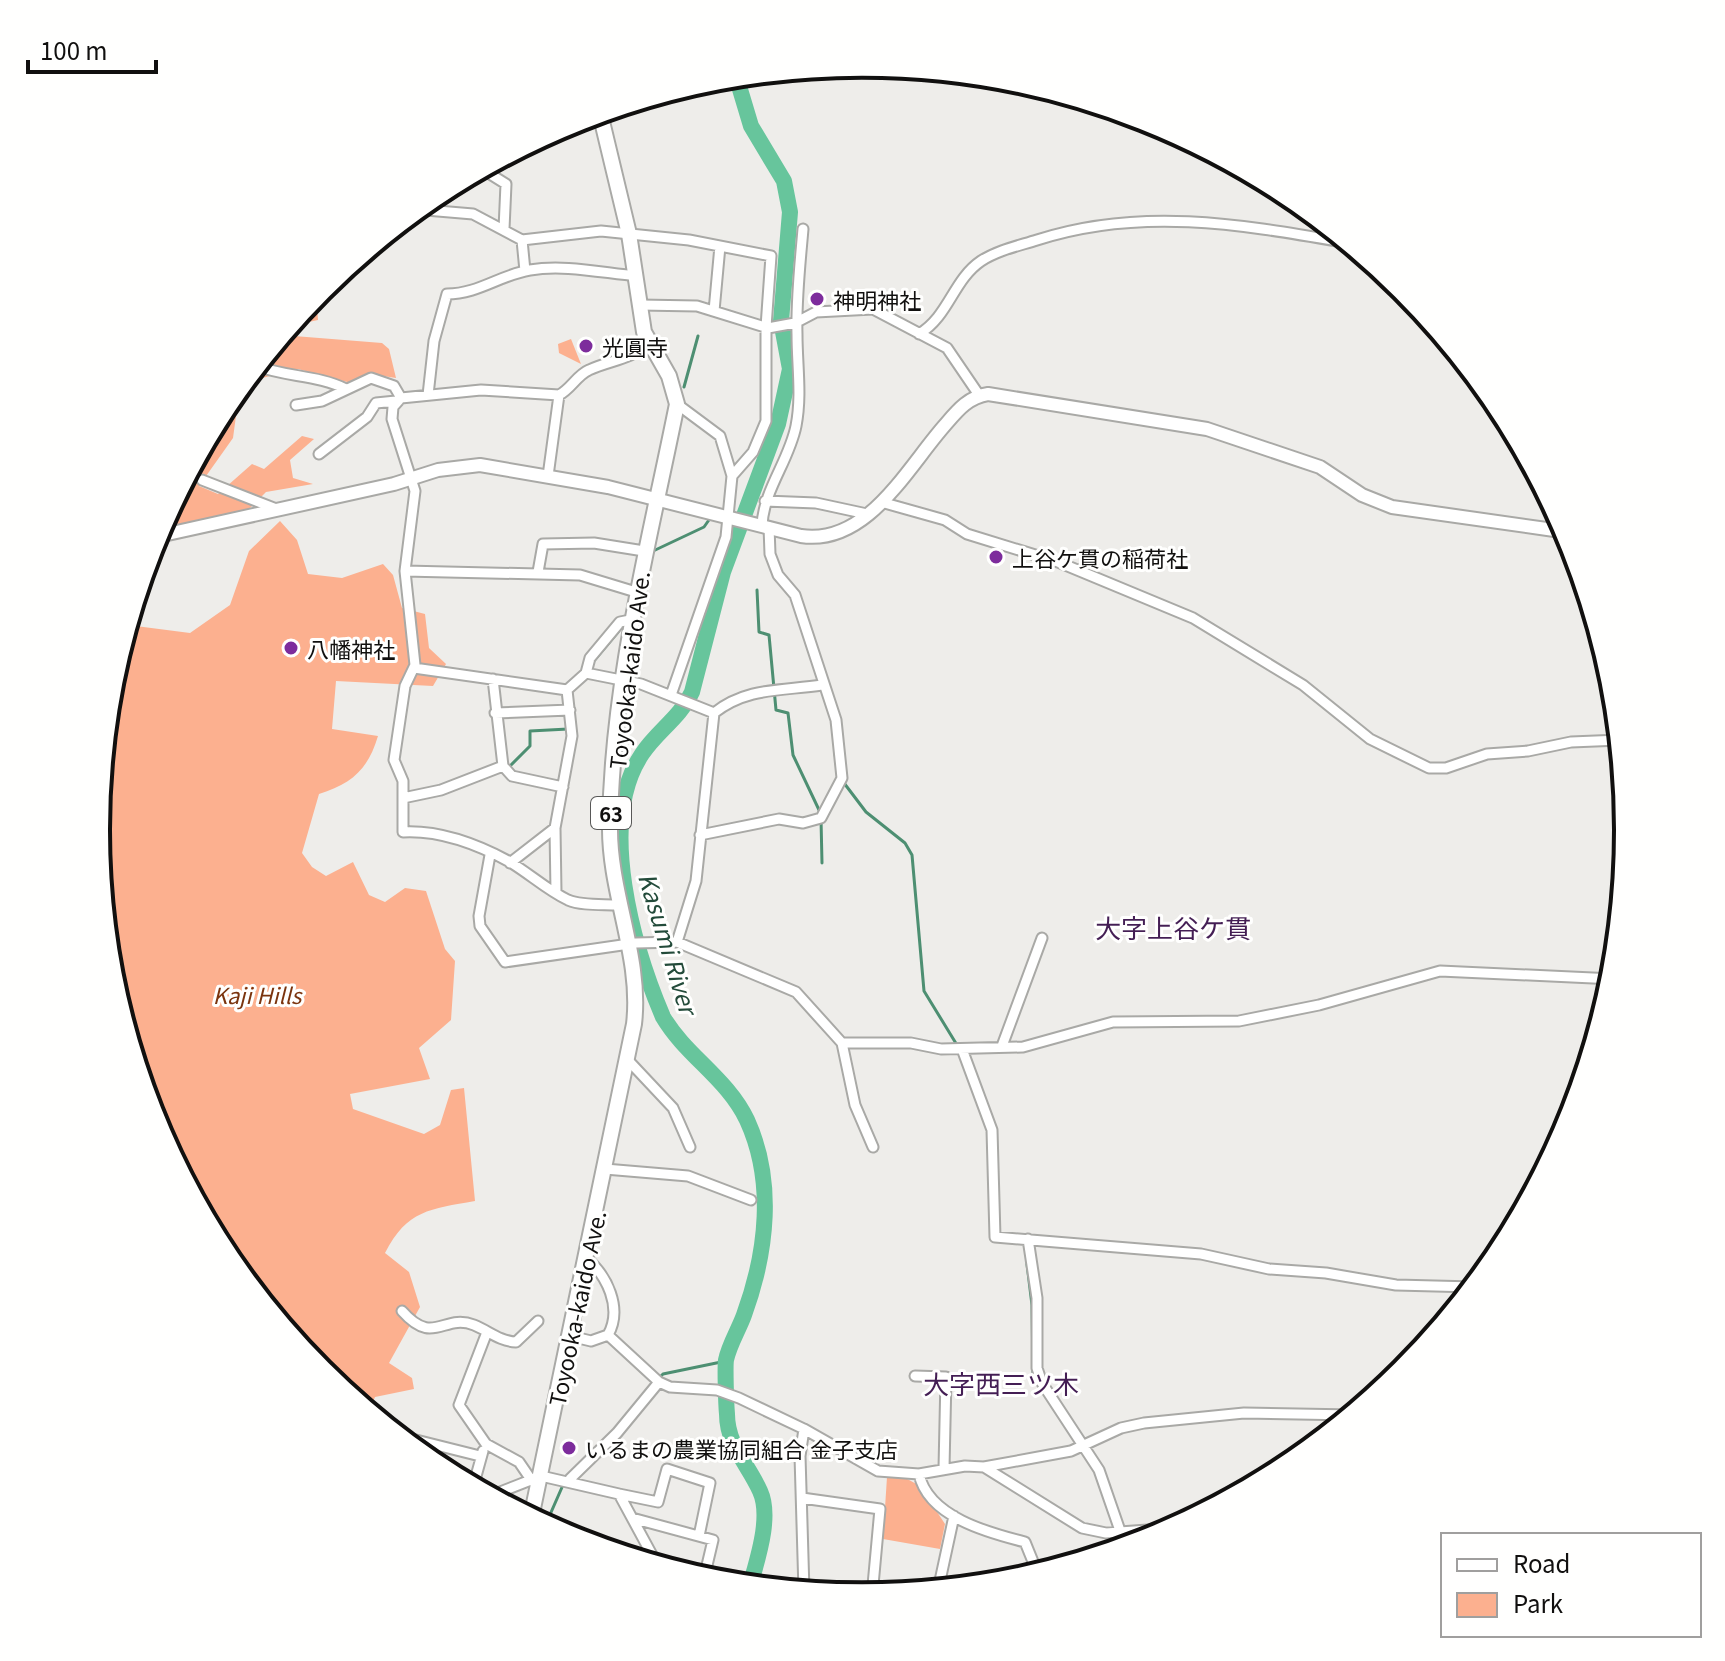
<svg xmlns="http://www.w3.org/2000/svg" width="1725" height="1661" viewBox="0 0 1725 1661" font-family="Georgia,'Noto Sans JP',serif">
<rect width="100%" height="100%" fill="#eeedea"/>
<path fill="#fcb08f" d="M316,294L318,320L290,326Z
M290,326L294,336L382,343L389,349L396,378L370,374L351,383L298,369L254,380L236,416L233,438L199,486L218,494L252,464L264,469L302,436L314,439L290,460L293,478L313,484L266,492L247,511L159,529L225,404Z
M571,339L581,364L559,353L558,344Z
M280,521L297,540L308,574L342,578L383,564L393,575L402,608L425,614L429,648L446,664L433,686L336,681L332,729L378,736C368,770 351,784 319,794L302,853L312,867L326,876L353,862L369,895L385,902L405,888L426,891L445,949L455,961L451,1020L419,1048L430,1079L350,1094L353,1109L424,1134L440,1125L451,1090L464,1088L475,1201C430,1209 407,1210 385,1253L409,1272L420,1307L389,1363L412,1378L414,1389L375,1397L369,1412C144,1227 43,904 128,625L190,633L230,605L249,551Z
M900,1475L920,1486L945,1524L940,1549L883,1539L887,1477Z"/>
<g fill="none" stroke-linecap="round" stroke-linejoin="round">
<path stroke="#4d8f72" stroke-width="3" d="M684,387L698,336
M651,552L704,527L711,517
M757,590L759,632L769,635L776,710L788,713L793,755L820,812
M806,642L826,703
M592,663L618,632
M835,753L837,769
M507,769L530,746V731L568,729
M844,783L866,812L905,843L912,855L924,991L957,1045
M821,819L822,863
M1027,1264L1032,1305L1033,1372L1053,1407
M644,1393L663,1374L726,1361
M1105,1500L1122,1549
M545,1526L563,1485"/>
<path stroke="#67c59c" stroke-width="16" d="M736,76L751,126L784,181L790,212L781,321L790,369L778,424L723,572L692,692C680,718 657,731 642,754C596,822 634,949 663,1017C686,1056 727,1078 747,1120C775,1181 767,1252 744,1315C739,1329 729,1345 726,1360C725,1366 726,1404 727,1414C727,1445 748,1464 760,1491C772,1517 757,1560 750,1586"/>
<g stroke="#a9a9a6" stroke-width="13">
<path id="minor" d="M811,69L903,74L915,69
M490,174L506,184L504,229
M421,206L426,210L473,214L522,240L601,231L689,240L771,256L766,327V421L753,452L732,476
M522,240L525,271
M640,305L697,306L768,328L795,323L816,312L873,309L947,348L979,395
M714,311L720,246
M919,334C949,316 953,280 981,261C998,250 1018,246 1037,240C1142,206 1244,225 1349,243
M257,366C286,377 318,375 346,389
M428,395L434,341L447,294C478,294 500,275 530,270C564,264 603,273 637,276
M296,405L322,401L371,378L394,386L401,398
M319,454L367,417L376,403L396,401
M548,476L559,395
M202,480L279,510
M765,501L816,503L867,514
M881,502L945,520L967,534L1058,562L1193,618L1303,685L1370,739L1429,768H1446L1487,754L1528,751L1571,742L1620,740
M762,525C764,489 789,461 796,426C802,395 797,366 797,334C796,299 800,264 803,229
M405,571L580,575L636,592
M538,572L543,544L594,543L644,551
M414,668L567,690
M586,673L641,684L714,713
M493,679L503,766L512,776L563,787
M567,690L586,673L590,658L620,622L630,620
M671,695L726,537L732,476L720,436L677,404
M495,713L570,710
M714,713C747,687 782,691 822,685
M403,798L441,790L503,766
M555,828L556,892
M700,835L779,819L803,823L821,818L842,778L836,720L795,595L778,575L770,554L769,527
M490,855L479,916L480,926L505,962L636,943L677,942L796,992L842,1043H911L941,1049L1023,1047L1113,1022L1239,1021L1319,1005L1440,971L1614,979
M510,863L555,828L572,736L567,690
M618,905C603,904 582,906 568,900C547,890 530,874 510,862C477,844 441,830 403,832V781L394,760L405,686L415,665L405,571L415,491L392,419L393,407L401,398L481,390L559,395C571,389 577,375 589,370C610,360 631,360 648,343
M677,942L696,881L714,713
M842,1043L855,1105L873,1147
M1002,1046L1042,938
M962,1049L992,1130L995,1237L1201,1254L1269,1269L1326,1273L1396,1285L1474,1287
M626,1058L673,1108L690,1147
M605,1169L688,1176L751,1200
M1028,1239L1037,1298V1368L1042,1383L1099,1470L1126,1548
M402,1311C434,1347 443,1313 474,1325C489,1331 499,1341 516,1342L538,1321
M487,1332L459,1405L486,1444L519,1462L532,1481
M608,1335L659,1382L670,1387L717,1390L739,1398L804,1429L878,1471L919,1474L965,1466L984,1467L1082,1528L1106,1533L1175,1528
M570,1336L591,1341L608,1335C623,1308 607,1275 585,1257
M915,1376L946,1377L944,1468
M396,1435L480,1456
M984,1467L1071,1451L1121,1428L1144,1423L1244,1413L1353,1415
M919,1474C928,1517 989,1533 1025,1542L1038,1574
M570,1479L617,1433L659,1382
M473,1487L483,1451
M619,1494L658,1502L667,1469L710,1483L699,1536
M490,1496L541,1476L619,1494L658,1566
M802,1498L880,1509L872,1596
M632,1518L713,1540L704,1578L667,1568
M938,1590L954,1516
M804,1591L800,1456L804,1429"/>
</g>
<g stroke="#a9a9a6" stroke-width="16">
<path id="tertiary" d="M154,537L394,484L438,470L480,465L608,487L801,536C867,546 907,468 945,425C957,411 968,397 988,394L1207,429L1320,467L1362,495L1392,507L1568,532"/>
</g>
<g stroke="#a9a9a6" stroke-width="18">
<path id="primary" d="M531,1518L634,1024C642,957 609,893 610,826C612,681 649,544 677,404L669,376L644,332L629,234L600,113"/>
</g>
<use href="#minor" stroke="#fff" stroke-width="9"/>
<use href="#tertiary" stroke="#fff" stroke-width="12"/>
<use href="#primary" stroke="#fff" stroke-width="14"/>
</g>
<g fill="#7d2c9c" stroke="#fffffe" stroke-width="3">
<circle cx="817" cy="299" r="8"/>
<circle cx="586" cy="346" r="8"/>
<circle cx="996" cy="557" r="8"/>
<circle cx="291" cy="648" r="8"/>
<circle cx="569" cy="1448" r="8"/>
</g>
<g text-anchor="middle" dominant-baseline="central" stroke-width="6" stroke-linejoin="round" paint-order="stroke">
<rect fill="#fffffe" stroke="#585857" stroke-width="2" x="591" y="797" width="40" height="32" rx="6"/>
<g font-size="20" font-weight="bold" fill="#11100f">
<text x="611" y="813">63</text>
</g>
<g font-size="22" fill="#11100f" stroke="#fffffe" text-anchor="start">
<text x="833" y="299">神明神社</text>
<text x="602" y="346">光圓寺</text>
<text x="1012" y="557">上谷ケ貫の稲荷社</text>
<text x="307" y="648">八幡神社</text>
<text x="585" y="1448">いるまの農業協同組合 金子支店</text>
</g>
<g font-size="22" fill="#11100f" stroke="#fffffe">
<text transform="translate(628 670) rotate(-83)">Toyooka-kaido Ave.</text>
<text transform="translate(576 1308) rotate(-78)">Toyooka-kaido Ave.</text>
</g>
<g font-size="22" font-style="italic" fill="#7b340e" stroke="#fffffe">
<text x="257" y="994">Kaji Hills</text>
</g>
<g font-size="24" font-style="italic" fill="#234b3a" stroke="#fffffe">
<text transform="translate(669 943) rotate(73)">Kasumi River</text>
</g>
<g font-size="26" fill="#441e54" stroke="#fffffe">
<text x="1173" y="926">大字上谷ケ貫</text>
<text x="1001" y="1382">大字西三ツ木</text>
</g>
</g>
<path d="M0 0H1725V1661H0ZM110 830a752 752 0 1 1 1504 0a752 752 0 1 1-1504 0Z" fill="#fffffe" fill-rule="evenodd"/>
<path fill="none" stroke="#11100f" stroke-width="4" d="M110 830a752 752 0 1 1 1504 0a752 752 0 1 1-1504 0Z"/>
<rect x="1441" y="1533" width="260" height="104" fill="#fffffe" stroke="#a09f9e" stroke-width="2"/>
<rect x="1457" y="1559" width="40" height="12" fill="#ffffff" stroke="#a09f9e" stroke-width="2"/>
<text x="1513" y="1573" font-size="24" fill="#11100f">Road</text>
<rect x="1457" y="1593" width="40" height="24" fill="#fcb08f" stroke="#a09f9e" stroke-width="2"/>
<text x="1513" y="1613" font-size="24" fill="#11100f">Park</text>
<path d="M28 60v12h128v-12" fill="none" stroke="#11100f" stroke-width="4"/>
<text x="40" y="60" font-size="24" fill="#11100f" stroke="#fffffe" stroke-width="6" paint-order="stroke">100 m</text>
</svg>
